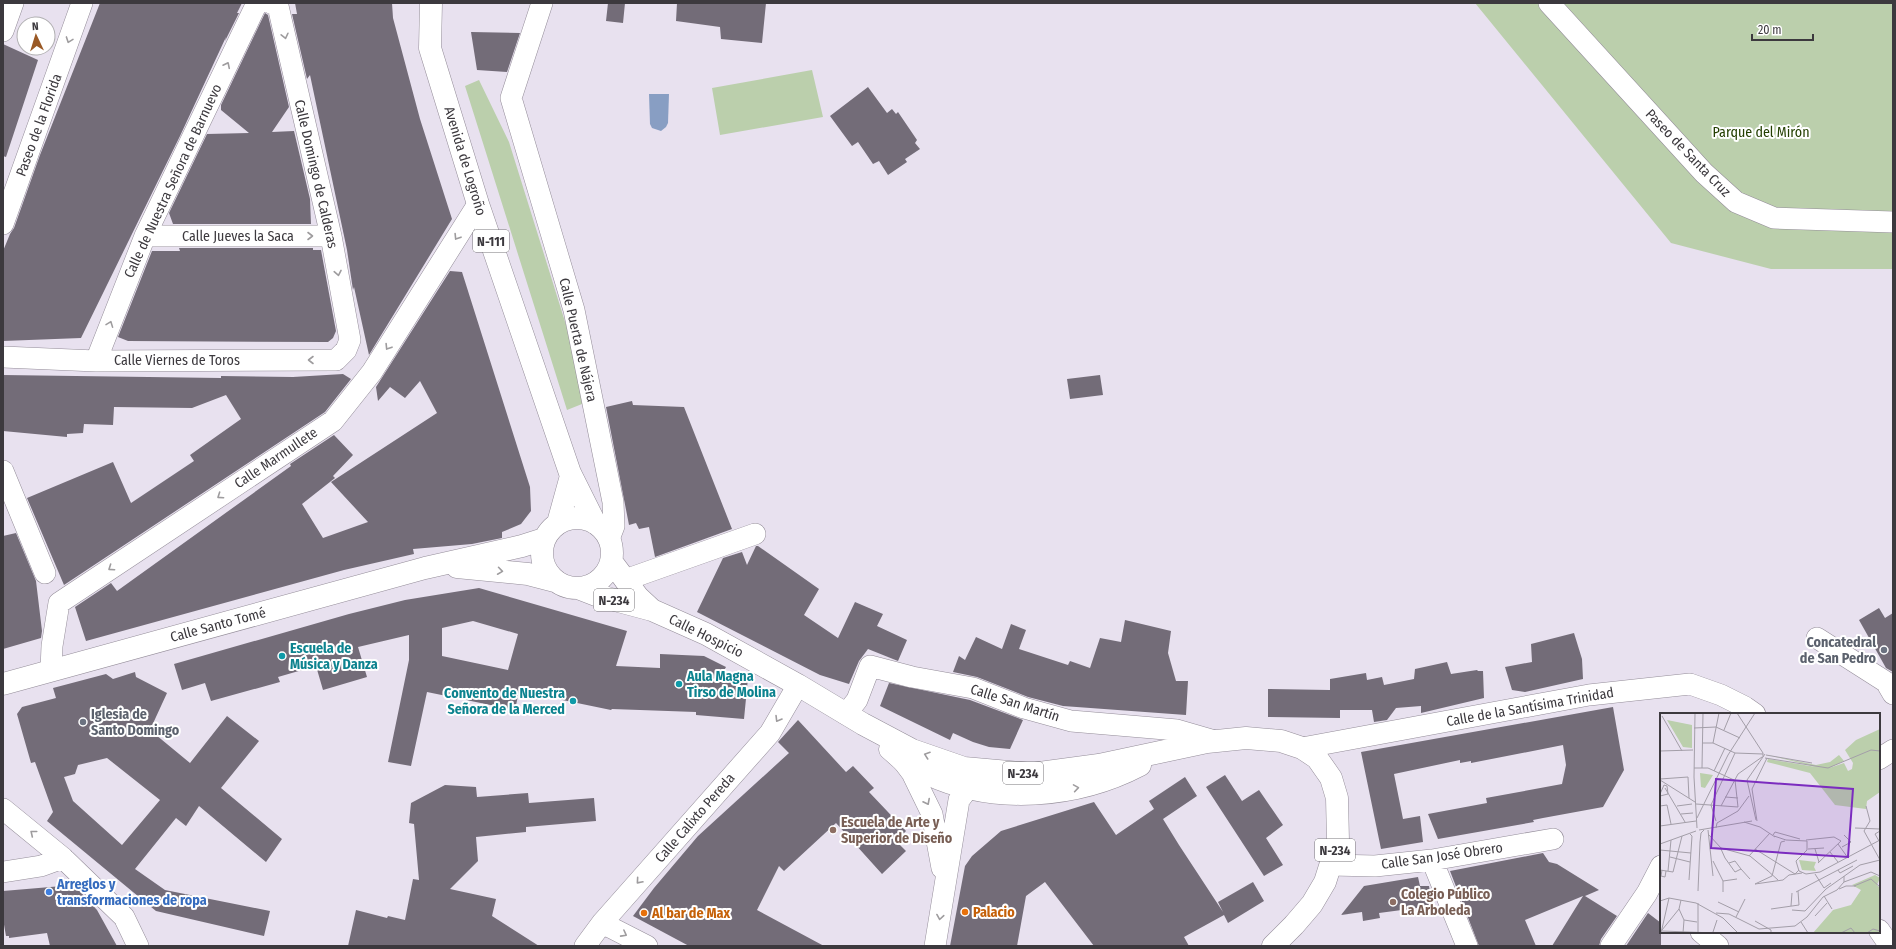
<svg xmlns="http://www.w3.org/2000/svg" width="1896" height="949" viewBox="0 0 1896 949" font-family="'Fira Sans Condensed',sans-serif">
<rect width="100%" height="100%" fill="#e8e1ef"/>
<path fill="#bbcfac" d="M1475,3H1893V269H1771L1671,243Z
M812,70L823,117L720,135L712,88Z
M479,80L509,142L581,373L582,404L567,410L465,86Z"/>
<path fill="#889ec3" d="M649,94H669L668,123L666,127L661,131L652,128L650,124Z"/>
<path fill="#736c78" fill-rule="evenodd" d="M100,3H242L237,13H239L225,41L226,37L180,136L81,338L3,341V251L10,234L14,228L40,155Z
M295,3H392L393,18L420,119L452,219L369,355L354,287L353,290L347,250L310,75L307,79L292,14H297Z
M608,3H625L623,23L606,21Z
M677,3H766L762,43L721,39L720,27L676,21Z
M265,13L268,15L289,107L272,132L294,131L310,199L311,224H173L169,213L207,134L249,133L221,110V105Z
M471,32L520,33L507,72L477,70Z
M3,44L38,60L6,157L3,156Z
M868,87L887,113L892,109L896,114L898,112L917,140L915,143L920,149L905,159L907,162L888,175L879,161L873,164L858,142L852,146L830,116Z
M179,248H313V250H321L336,331L333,338L328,342L128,341L118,337L152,251H180Z
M450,271L462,272L530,487L531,511L521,524L502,532V538L472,544L413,549L414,554L344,570L86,641L75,607L111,583L117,591L291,466L290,464L334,435L353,455L333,476L335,478L302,504L323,538L368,522L331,482L437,413L420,381L405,398L390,387L378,401L376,387Z
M343,374L351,379L325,412L64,585L27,498L113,462L131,503L194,461L190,455L241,419L226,395L192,408L114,407L113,425L84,424L83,433L67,434V437L3,431V375L221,378V376L293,377Z
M1100,375L1103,395L1070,399L1067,379Z
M632,401L633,405L684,407L732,529L655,557L649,527L639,529L636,523L629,525L606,407Z
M16,533L36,581L42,631L41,638L3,649V536Z
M756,546H758L819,589L804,615L838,638L855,602L883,614L877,626L907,640L898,661L868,649L859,661L849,684L820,675L697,612L723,558L742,552L747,565Z
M479,588L627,631L616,666L660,668V654L704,656L726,667L721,676L748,678L744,719L696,715V712L612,709L611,710L519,691L515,710L427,692L411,766L388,762L409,660V635L358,647L367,677L323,690L316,666L278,677L280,682L211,701L205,683L182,690L174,664L349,614L405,600ZM473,621L518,634L508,670L442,656V628Z
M1879,608L1885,618L1893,613V672L1886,668L1859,620Z
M1125,620L1171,631L1168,653L1176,681H1188L1186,715L1063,706L1028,697L977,677L953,672L959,656L965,660L976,637L1002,649L1011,624L1026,630L1019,649L1068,665L1070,661L1090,668L1100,638L1121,642Z
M1574,633L1582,659L1583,679L1525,692L1512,690L1505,667L1532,662L1531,644Z
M1447,662L1451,674L1477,670L1478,671H1483L1484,698L1421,713V706L1396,708L1387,720L1374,722L1372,710H1340V718L1268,717V689L1330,690V679L1366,673L1367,680L1382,677L1384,685L1414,679L1415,669Z
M135,672L136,677L167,693L150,730L190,763L227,716L259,741L221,788L282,839L266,862L199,806L186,826L176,818L135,869L165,890L270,911L264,936L156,911L47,821L53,812L35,762L31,763L17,714L22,707L56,698L53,688L106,674L113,679ZM107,758L160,800L122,845L73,801L64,777L75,774L78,765Z
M889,683L970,700L1023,720L1010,749L989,747L973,742L953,733L950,740L880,706Z
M1613,707L1624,770L1603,807L1543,818L1533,820L1534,822L1438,839L1428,814L1487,803L1486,798L1562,784L1566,765L1563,745L1471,763V761L1460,763V760L1394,774L1403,819L1420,816L1423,842L1381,849L1361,752Z
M798,720L846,772L853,766L874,788L869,792L906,831L896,841L906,851L882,874L836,823L784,871L779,866L757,910L824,946H689L633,916L654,888L698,836L789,753L778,742Z
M1225,775L1242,801L1259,790L1283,825L1266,838L1283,865L1264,876L1206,787Z
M1185,777L1197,796L1163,819L1179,845L1223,912L1218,902L1253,882L1264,901L1228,923L1224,915L1184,937L1189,946H1094L1045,882L1026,896L1017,946H950L965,866L972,856L1001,831L1094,802L1116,835L1154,809L1149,801Z
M445,785L476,787L477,797L528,793L529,803L594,798L596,821L526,827V832L476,837L478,861L450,889L496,899L492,916L539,946H348L356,910L387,918L388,916L405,920L413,879L419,880L414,824L409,823L411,803Z
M1543,853L1549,862L1557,864L1599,890L1585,896L1617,916L1601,939L1599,946H1552L1583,896L1525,920L1536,946H1479L1450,871Z
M1418,877L1420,886H1429L1432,906L1379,913L1380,918L1363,921L1362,912L1341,915L1364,886Z
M74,885L97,910L117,946H50L47,933L9,938V936H6L3,919V891Z
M1648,913L1661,923V946H1626Z"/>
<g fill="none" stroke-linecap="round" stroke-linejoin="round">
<g stroke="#948d99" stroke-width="22">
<path id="street" d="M542,3L511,98L574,310L613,502L614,526L609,539
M1549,3L1704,173L1736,202L1774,218L1893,222
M3,31L13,3
M3,224L82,3
M145,236H331
M3,357L96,361L336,360L346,350L350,340L331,236L278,6L271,3
M96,361L145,236L257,3
M3,471L45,573
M625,580L755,534
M1817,638L1886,682L1893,694
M51,670L52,646L59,603L333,421L372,372L478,204
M846,714L857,700L870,666L912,677L973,688L1024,708L1071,721L1177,730L1215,741
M1302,748L1589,695L1690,684L1721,695L1745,707L1755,714
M900,757L912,773L932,814L942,868
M1879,759L1893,750
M3,809L63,858L124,917L138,946
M1432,860L1467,946
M1331,865L1375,866L1432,860L1553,839
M3,872L41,866L63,858
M602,923L647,946
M1879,930L1890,946
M1701,932L1718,946
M585,946L602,923L770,733L798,685
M935,946L959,800L972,783L982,782
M1611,946L1647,893L1661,866"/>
</g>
<g stroke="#948d99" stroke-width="23">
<path id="primary" d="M431,3L430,48L478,204L570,473L595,523
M542 553a35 35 0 1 1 70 0a35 35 0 1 1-70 0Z
M558,523L571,476
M611,561L638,597L652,610
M457,567L528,574L555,581
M578,588L596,595L652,610L706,634L798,685L863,724L912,750L964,768L1032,774L1099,765L1207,742L1246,738L1281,741L1302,748L1317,758L1331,778L1337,798L1338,841L1325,882L1312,904L1294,925L1273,946
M3,684L425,568L522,546L544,539
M890,749C896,754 901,759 906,763C913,768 921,771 928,774C994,805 1077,798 1140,765"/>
</g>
<use href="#street" stroke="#fff" stroke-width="21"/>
<use href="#primary" stroke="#fff" stroke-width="22"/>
</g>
<defs><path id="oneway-chevron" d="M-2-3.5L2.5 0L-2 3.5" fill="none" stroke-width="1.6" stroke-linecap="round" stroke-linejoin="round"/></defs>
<g stroke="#9e9c9e">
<use href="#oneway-chevron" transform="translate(285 36) rotate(77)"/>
<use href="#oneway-chevron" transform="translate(69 40) rotate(110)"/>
<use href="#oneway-chevron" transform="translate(227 65) rotate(-64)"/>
<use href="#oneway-chevron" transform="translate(310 236)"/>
<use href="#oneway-chevron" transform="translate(457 237) rotate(122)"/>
<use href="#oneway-chevron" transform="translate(338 273) rotate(79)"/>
<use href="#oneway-chevron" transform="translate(110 324) rotate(-69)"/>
<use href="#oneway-chevron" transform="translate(388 347) rotate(122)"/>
<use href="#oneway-chevron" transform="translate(311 360) rotate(180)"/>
<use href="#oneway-chevron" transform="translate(220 496) rotate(146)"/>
<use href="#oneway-chevron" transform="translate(111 568) rotate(146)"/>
<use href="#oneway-chevron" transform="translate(500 571) rotate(8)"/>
<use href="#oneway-chevron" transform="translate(778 719) rotate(121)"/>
<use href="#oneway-chevron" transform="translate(927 755) rotate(-161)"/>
<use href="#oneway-chevron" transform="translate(1076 788) rotate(-9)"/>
<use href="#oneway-chevron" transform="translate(927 802) rotate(63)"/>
<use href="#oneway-chevron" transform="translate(33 833) rotate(-141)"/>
<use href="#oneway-chevron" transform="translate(639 881) rotate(131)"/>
<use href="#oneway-chevron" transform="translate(940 917) rotate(99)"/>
<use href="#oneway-chevron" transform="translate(624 934) rotate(28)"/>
</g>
<g fill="#6b7280" stroke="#fff" stroke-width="1.5">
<circle cx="1884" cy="650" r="4"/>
<circle cx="83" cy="722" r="4"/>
</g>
<g fill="#0f9aa8" stroke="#fff" stroke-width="1.5">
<circle cx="282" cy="656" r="4"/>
<circle cx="679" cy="684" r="4"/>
<circle cx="573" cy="701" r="4"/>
</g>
<g fill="#8d6e63" stroke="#fff" stroke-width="1.5">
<circle cx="833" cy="830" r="4"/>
<circle cx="1393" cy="902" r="4"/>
</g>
<circle fill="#3f7fe0" stroke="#fff" stroke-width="1.5" cx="49" cy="892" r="4"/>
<g fill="#e8710a" stroke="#fff" stroke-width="1.5">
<circle cx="965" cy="912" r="4"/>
<circle cx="644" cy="913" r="4"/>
</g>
<g text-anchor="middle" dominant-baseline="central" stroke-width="4" stroke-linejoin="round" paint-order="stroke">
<g fill="#fff" stroke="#767478" stroke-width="1">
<rect x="473" y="230" width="36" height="22" rx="3"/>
<rect x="594" y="589" width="40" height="22" rx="3"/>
<rect x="1003" y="762" width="40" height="22" rx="3"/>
<rect x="1315" y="839" width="40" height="22" rx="3"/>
</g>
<g font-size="13" font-weight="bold" fill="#3c393e">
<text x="491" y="241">N-111</text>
<text x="614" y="600">N-234</text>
<text x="1023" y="773">N-234</text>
<text x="1335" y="850">N-234</text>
</g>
<g font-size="14" fill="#3c393e" stroke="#fff">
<text transform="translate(39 125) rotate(-70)">Paseo de la Florida</text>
<text transform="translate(1688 153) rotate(46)">Paseo de Santa Cruz</text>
<text transform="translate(465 161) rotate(73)">Avenida de Logroño</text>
<text transform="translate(316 174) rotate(77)">Calle Domingo de Calderas</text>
<text transform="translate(173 181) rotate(-65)">Calle de Nuestra Señora de Barnuevo</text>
<text x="238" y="236">Calle Jueves la Saca</text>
<text transform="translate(578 340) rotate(77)">Calle Puerta de Nájera</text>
<text x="177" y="360">Calle Viernes de Toros</text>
<text transform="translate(276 458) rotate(-34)">Calle Marmullete</text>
<text transform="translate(218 625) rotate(-15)">Calle Santo Tomé</text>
<text transform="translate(706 636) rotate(26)">Calle Hospicio</text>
<text transform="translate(1015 703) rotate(18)">Calle San Martín</text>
<text transform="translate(1530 707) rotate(-10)">Calle de la Santísima Trinidad</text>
<text transform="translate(695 818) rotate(-49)">Calle Calixto Pereda</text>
<text transform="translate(1442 856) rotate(-8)">Calle San José Obrero</text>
</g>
<g font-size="14" fill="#233f01" stroke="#fff">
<text x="1761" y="132">Parque del Mirón</text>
</g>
<g font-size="14" font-weight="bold" fill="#5b616d" stroke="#fff" text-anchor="end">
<text x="1876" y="642">Concatedral<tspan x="1876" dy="16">de San Pedro</tspan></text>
<text x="91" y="714" text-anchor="start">Iglesia de<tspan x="91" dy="16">Santo Domingo</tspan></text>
</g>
<g font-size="14" font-weight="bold" fill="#0d838f" stroke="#fff" text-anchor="start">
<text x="290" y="648">Escuela de<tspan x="290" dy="16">Música y Danza</tspan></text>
<text x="687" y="676">Aula Magna<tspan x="687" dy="16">Tirso de Molina</tspan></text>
<text x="565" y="693" text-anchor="end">Convento de Nuestra<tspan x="565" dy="16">Señora de la Merced</tspan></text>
</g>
<g font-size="14" font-weight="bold" fill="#785e54" stroke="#fff" text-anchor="start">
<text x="841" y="822">Escuela de Arte y<tspan x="841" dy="16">Superior de Diseño</tspan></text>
<text x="1401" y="894">Colegio Público<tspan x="1401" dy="16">La Arboleda</tspan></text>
</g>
<g font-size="14" font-weight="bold" fill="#366cbe" stroke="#fff" text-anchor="start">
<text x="57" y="884">Arreglos y<tspan x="57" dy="16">transformaciones de ropa</tspan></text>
</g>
<g font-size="14" font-weight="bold" fill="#c56008" stroke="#fff" text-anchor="start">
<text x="973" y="912">Palacio</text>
<text x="652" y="913">Al bar de Max</text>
</g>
</g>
<g transform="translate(1660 713)">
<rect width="220" height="220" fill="#e8e1ef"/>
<path d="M7,7L32,12V35L23,34ZM220,16V79L207,88L206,96L175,92L150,60L107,49L108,46L156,54L108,42L156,52L170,49L179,42L184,48L169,55L184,50L188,58L192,56L193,50L185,37L196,27ZM40,60L53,62L45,75L41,74ZM139,147L156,149L154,154L156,158L142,157ZM215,162L220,165L217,172L220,175V220H153L173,197L191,192L201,177L192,172Z" fill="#bbcfac"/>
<path fill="none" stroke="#a39ea8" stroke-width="1" d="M35,0L34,64L37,115M77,0L103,40V44M2,3L22,38M34,15L56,14L80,25M64,17L71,0M42,30H53L75,40M53,30L59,0M0,38L33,37M106,42L152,50M105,45L168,55L211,37L220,38M34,55H48L74,67M42,55L43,0M54,58L65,35M0,66L28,64L29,85M0,67L35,89M5,75L25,109M0,81L4,72L7,73L8,81L0,83M65,84L78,85M36,91L78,94L75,67M0,93L7,92L11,111M17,93L32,91M61,93L78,61L102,44M206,93L210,108L204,118L220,147M21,101L33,100M37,105L68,42L95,0M96,107L87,67L105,41M56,108L51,92L75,40L103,41M97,108L92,76L107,45M84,109L100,114L115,124M0,113L36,108M56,115L57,110L78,98L89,83M195,115L220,116M39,117L92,108M48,117L53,163M49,122L61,135L90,143L108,158M113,122L115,119L140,126M114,123L126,127L147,128V137L136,148L139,158L146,161L160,159L220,127M146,127L174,124L181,128L158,150M219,128L215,121L220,118M0,131L36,118M178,131L188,145M182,134L191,129L184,122M61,136L65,145L75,159L81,156L75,148L69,150M95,136L135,161L139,157M148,136L164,135M155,136L159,149M0,137L31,140M170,139L178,149M89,143L110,120M10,144L30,149M53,148L63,168V179M81,156L90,166M0,157L13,159L22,123M2,157L1,163L5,164L6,158M107,157L118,167M178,157L180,160L193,153M8,158L11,127M155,161L164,175L171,170M29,167L32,123L30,121M63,168L77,166M184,169L211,159L220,163M95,171L112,163L121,129L125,128M95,171L123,167L129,162L142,160M194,173L211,166L220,174M179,176L186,173H196M38,178L40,129L41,120L44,117M136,179L197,147M164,183L172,196M0,188L9,185L36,190L63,205L78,220M58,189L79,199M38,190V220M131,193L132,180M19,196L24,207L23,220M111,196L139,192L138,178M132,197L145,198L166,176L200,152L220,147M56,200L69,201L99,216L135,213L147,204L163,184L177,177L184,169V163M155,203L167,190M76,204L85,186M24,207L37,209M95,208L111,217V220M141,209L148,220M2,217L19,196L21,187M2,218L55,220M53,219L57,207M1,220L9,185M181,220L191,215L195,220M207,220L213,216L220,218"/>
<path fill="#7b2cbf" fill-opacity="0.15" stroke="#7b2cbf" stroke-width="2" d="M56,66L193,76L188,144L51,135Z"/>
<rect width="220" height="220" fill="none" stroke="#3c393e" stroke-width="2"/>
</g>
<rect width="1896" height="949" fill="none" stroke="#3c393e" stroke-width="8"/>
<g transform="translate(36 36) rotate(356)"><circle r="19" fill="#ffffff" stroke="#b1b0b2"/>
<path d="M0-3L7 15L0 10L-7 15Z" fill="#9a5925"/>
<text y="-6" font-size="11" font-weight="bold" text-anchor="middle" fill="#3c393e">N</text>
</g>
<path d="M1752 34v6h61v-6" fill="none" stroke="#3c393e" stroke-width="2"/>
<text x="1758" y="34" font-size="12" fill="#3c393e" stroke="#ffffff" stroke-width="3" paint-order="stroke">20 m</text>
</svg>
